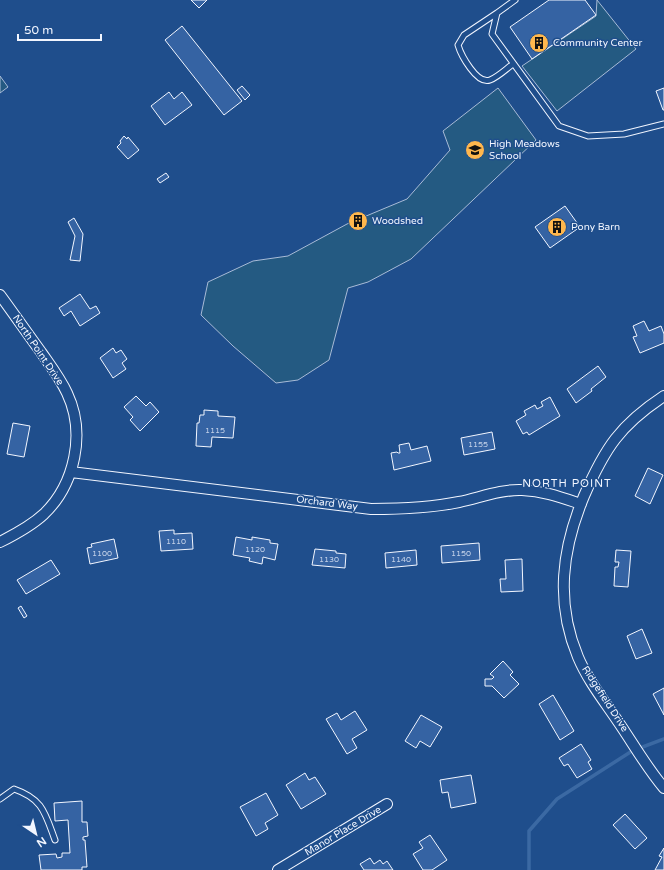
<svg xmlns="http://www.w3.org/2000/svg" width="664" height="870" viewBox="0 0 664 870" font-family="'Varela Round',sans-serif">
<rect width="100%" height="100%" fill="#1f4e8c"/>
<path fill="#245a82" stroke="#a8bbd7" d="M597,0L636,49L557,111L522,66L596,16Z
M0,76L8,87L0,93Z
M498,88L536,140L411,259L368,282L348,288L329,360L298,380L276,383L233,346L201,315L208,282L253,261L288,256L347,224L407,199L450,150L443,131Z"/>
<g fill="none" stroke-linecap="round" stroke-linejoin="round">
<path stroke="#3b69a3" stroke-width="3.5" d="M529,870V831L557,799L632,751L664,739"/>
</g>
<path fill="#3563a3" stroke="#f2f6ff" d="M191,0H207L199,8Z
M549,0H585L596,15L532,59L510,27Z
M182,26L242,101L224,115L165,40Z
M242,86L250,95L245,100L237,90Z
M664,88V110H663L656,91Z
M169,92L174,99L182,92L192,105L165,125L151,106Z
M124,136L127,139L128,137L139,150L128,159L117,147L121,143L120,141Z
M166,173L169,177L160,183L157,179Z
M565,206L580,227L550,248L535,227Z
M364,217L365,224L352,226V219Z
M74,218L83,234L80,261L70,260L75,236L68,222Z
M80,294L90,309L96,306L100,313L80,326L71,311L64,316L59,308Z
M644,321L649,331L661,326L664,334V343L640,353L633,337L637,336L633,326Z
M113,348L116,353L121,350L127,359L122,363L126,369L113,378L100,358Z
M598,366L606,377L591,389L592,391L576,403L567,389Z
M136,396L146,406L150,402L159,412L140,431L130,420L133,417L124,407Z
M550,397L560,416L529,435L527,432L523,434L516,421L526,415L524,411L535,405L537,409L543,406L541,402Z
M204,410L218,411V416L235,417L233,438L212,437L211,447L196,446L197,423H199L200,415H204Z
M13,423L30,426L24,457L7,454Z
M492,432L495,449L464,455L461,438Z
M409,443L411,450L427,446L431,461L394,470L391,453L397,452L398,453H400L399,445Z
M648,468L663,475L650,504L635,496Z
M174,530V534L192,533L193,549L161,551L159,531Z
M236,537L252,540V537L270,540V543L278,544L275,560L263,557L262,564L249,561L250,558L233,555Z
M114,539L118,558L90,564L87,548L92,547L91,544Z
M479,543L480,560L442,563L441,546Z
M315,549L336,551V553L346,554L345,568L312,565Z
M416,550L417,565L386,568L385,553Z
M616,550L631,551L628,587L614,586L615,567H618L619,562H615Z
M522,559L523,591L501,592L500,579H506L505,560Z
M51,560L60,574L26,594L17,580Z
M21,606L27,616L24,618L18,608Z
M642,629L652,653L636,659L627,636Z
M503,661L513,672L510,675L519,684L504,698L492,686H485V679H492L494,677L490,674Z
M664,688V715L653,694Z
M553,695L574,731L560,740L539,704Z
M355,711L367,730L352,739L357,748L347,754L326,719L337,713L341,720Z
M421,715L442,727L430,747L420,741L416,748L405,741Z
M581,744L591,760L588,762L592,769L577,778L568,764L564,766L559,758Z
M305,773L309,780L315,777L326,794L301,809L286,785Z
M471,775L476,803L451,808L448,792L442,793L440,780Z
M266,793L278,815L265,823L268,829L256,836L240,807Z
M82,801V822H87L88,836L83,837V840H85L87,867H82V870H41L39,855L56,854L57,858L62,857V853H70L68,820L55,821L54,803Z
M625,814L647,838L635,849L613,825Z
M430,835L447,860L432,870H423L413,854L423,848L419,842Z
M664,848V870H655L662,857L659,856Z
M370,858L374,864L380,860L383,864L387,861L393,870H364L360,864Z"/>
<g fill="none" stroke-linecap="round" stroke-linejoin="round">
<g stroke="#f2f6ff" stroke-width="7">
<path id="service" d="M515,0L497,13L492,34L559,126L588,136L624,134L664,124
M497,13L464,35L458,45C461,55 477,85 490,80C498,77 506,69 513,64
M0,799L14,789C43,799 45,813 55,840"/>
</g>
<g stroke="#f2f6ff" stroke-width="12">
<path id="minor" d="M0,295C14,314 27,333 41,352C50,365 60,378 67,393C86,433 75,484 44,514C31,526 16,534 0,542
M664,396C620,425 605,448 584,496C562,549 555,602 578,657C588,681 605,702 619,723C634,745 647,768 664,788
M71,472L371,509C401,509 430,508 459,502C479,498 501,489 522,490C544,491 560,497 581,504
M278,870L387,804"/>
</g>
<use href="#service" stroke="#1f4e8c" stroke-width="5"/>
<use href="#minor" stroke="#1f4e8c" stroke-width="10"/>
</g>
<defs>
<g id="building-disc" transform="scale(1)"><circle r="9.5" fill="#ffb74d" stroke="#1f4e8c"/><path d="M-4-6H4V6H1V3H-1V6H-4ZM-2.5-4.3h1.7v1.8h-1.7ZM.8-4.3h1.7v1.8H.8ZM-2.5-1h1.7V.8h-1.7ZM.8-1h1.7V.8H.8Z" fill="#111"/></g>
<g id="school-disc" transform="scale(1)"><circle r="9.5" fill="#ffb74d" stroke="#1f4e8c"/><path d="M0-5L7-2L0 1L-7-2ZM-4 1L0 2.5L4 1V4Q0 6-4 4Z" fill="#111"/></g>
</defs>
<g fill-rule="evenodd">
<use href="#building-disc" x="539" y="43"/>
<use href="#school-disc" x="475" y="150"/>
<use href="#building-disc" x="358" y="221"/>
<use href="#building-disc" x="557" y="227"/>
</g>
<g text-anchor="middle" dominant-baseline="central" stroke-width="3" stroke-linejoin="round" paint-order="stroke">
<g font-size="8" fill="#c3d1e8">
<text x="215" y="430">1115</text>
<text x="478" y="444">1155</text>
<text x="176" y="541">1110</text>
<text x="255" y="549">1120</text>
<text x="102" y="553">1100</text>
<text x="461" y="553">1150</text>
<text x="329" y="559">1130</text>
<text x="401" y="559">1140</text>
</g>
<g font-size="10" fill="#f2f6ff" stroke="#1f4e8c" text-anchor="start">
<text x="553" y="43">Community Center</text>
<text x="489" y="144">High Meadows<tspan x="489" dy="12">School</tspan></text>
<text x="372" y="221">Woodshed</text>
<text x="571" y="227">Pony Barn</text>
</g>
<g font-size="10" fill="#f2f6ff" stroke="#1f4e8c">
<text transform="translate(38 350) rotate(56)">North Point Drive</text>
<text transform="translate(327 503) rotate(7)">Orchard Way</text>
<text transform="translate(605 699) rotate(57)">Ridgefield Drive</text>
<text transform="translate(343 831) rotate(-31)">Manor Place Drive</text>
</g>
<g font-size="11" letter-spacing="1" fill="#f2f6ff" stroke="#1f4e8c">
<text x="567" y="483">NORTH POINT</text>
</g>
</g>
<g transform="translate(36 834) rotate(145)" stroke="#1f4e8c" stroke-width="3" paint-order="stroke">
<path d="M0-3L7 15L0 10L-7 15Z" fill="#f2f6ff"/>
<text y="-6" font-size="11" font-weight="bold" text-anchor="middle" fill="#f2f6ff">N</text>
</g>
<path d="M18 34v6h83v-6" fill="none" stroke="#f2f6ff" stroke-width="2"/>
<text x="24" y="34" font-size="12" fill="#f2f6ff" stroke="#1f4e8c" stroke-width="3" paint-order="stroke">50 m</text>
</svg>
